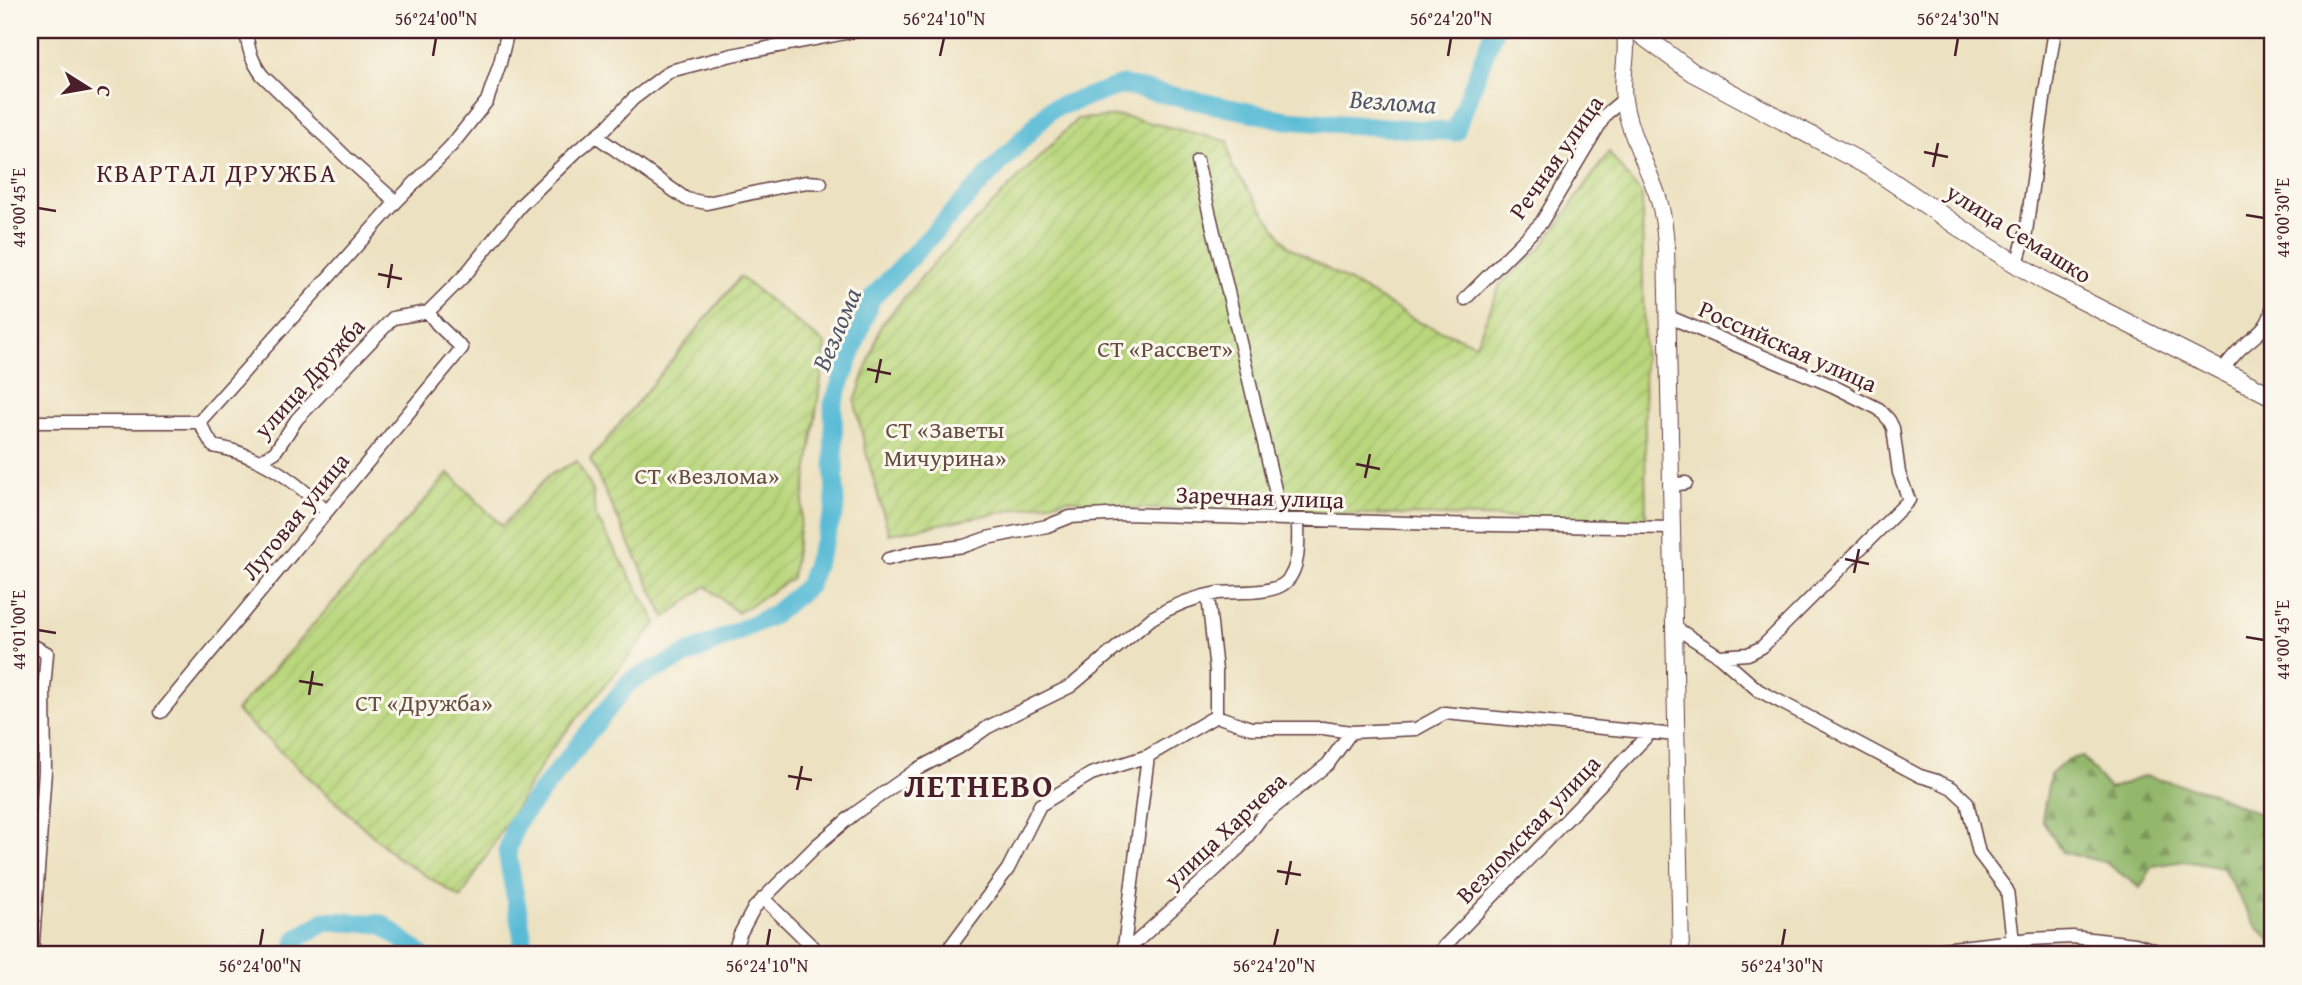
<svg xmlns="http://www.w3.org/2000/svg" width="2302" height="985" viewBox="0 0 2302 985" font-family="'Gentium Book Plus',serif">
<defs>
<pattern id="forest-firs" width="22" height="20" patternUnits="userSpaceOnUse" patternTransform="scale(1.75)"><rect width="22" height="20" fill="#93b86c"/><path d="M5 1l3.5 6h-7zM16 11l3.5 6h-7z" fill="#7a9559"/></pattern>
<pattern id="garden-furrows" width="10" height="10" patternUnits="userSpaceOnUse" patternTransform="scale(1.75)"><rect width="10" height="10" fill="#bad77d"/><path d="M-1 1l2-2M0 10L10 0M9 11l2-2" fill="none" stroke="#a1b86c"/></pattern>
</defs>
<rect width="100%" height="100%" fill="#fbf7ec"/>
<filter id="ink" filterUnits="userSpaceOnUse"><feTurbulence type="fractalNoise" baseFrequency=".0143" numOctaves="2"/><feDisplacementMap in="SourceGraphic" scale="14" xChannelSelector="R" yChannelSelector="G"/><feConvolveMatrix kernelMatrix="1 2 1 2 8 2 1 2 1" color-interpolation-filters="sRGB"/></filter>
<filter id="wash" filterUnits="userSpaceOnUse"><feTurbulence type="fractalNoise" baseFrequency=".00686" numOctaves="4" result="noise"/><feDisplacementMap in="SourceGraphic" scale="28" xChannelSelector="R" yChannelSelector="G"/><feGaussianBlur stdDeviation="1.57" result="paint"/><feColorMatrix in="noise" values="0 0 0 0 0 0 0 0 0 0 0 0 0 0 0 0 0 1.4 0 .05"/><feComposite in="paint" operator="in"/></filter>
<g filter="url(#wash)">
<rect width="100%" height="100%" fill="#ece1c0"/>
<path fill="url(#forest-firs)" stroke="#6e6c4c" stroke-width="2" d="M2082,756L2109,789L2145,776L2210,792L2264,816L2272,823V942L2254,924L2223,868L2185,861L2153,866L2140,888L2105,862L2062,852L2042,819L2050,775L2067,760Z"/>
<path fill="url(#garden-furrows)" stroke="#827b54" stroke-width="2" d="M1122,116L1228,141L1232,166L1288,246L1421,323L1476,344L1500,285L1541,248L1609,152L1642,196L1646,521L1116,508L1069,499L889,534L867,456L855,402L881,325L931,266L1077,119Z
M740,277L826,345L792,578L738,613L706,586L665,618L590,460Z
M577,461L593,491L595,515L657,623L550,751L461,898L395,856L236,711L449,473L502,526L549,475Z"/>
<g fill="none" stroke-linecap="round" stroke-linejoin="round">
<path stroke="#58bbd6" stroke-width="19" d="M291,955L297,939L325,921L382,924L421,955
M513,955L524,945L507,852L516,823L630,681L773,615L808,586L835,509L833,404L871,299L1051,109L1122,85L1286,120L1455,132L1494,30"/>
</g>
</g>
<g filter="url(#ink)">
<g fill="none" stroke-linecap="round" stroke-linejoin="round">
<g stroke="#623c41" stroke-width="15">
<path id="minor" d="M246,30C248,48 251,60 262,75L348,159L396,202
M1651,43L1662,30
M596,136L686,199L707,203L789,185L807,182L821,183
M1197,161L1282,519
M2017,264L2026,232L2045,92L2055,30
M1465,299L1541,223L1606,114L1624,99
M428,312L466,274L520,206L578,150L606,128L633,99L670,71L732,55L861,30
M1667,316L1833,386L1879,409L1889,420L1893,428L1899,473L1909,500L1762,647L1748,654L1719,656
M2221,371C2227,364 2233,356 2240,349C2254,336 2269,329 2272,309
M30,422H199L396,202L451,146L487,101L500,63L508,30
M199,422L213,446C256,453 295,480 326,511
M261,461L275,452L297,419L393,318L428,312
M1671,485L1686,483
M888,559L916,552L964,546L987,538L1047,526L1070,517L1125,514L1439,524L1672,528
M1208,596L1216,671V716L1251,728H1323L1351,732L1416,729L1445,713L1676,735
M1673,626L1719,656L1758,690L1920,776L1937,781L1952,788L1967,802L1979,853L2007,890L2013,941L2009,955
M30,644L47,653L44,689L45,771L32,955
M161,712L462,348L437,324L428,312
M763,898L821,955
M1123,954L1239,848L1261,818L1328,764L1351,732
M556,955V953
M733,955L740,934L754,908L817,845L854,814L919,768L963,745L988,727L1071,686L1152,618C1172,606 1195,597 1218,593C1235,591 1273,595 1286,582C1301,567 1298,539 1298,520
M944,955L1008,869L1040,805L1091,774L1148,756L1216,716
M1123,955L1148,756
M1436,955L1651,732
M1891,955L2030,939L2073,937L2135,944L2154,950L2159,955"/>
</g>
<g stroke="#623c41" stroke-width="18">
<path id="tertiary" d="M1624,30C1630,52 1620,76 1624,100C1629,135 1647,164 1658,197C1663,213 1665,229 1666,246L1681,955"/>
</g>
<g stroke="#623c41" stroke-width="20">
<path id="secondary" d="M1635,30L1692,72L1872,168L1984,244L2046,282L2272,396"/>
</g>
<use href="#minor" stroke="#fff" stroke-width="12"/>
<use href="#tertiary" stroke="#fff" stroke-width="16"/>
<use href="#secondary" stroke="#fff" stroke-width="18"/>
</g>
</g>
<path fill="none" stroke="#4a1f2b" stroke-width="2.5" d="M433,56L436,38M940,56L944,38M1448,56L1451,38M1955,56L1958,38M1924,152L1948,157M1933,167L1938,143M38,208L56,211M2246,215L2264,218M378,274L402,279M388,288L392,264M867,369L891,374M876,383L881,359M1356,464L1380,469M1365,478L1370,454M1845,559L1869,564M1854,573L1859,549M38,630L56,633M2246,637L2264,640M299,681L323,685M309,695L313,671M788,776L812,780M797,790L802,766M1277,871L1301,875M1286,885L1291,861M260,946L263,929M767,946L770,929M1274,946L1278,929M1782,946L1785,929"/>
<g text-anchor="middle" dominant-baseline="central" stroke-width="6" stroke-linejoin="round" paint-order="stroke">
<g font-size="24" fill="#4a1f2b" stroke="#fbf7ec">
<text transform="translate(1556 157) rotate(-55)">Речная улица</text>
<text transform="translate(2019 233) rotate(32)">улица Семашко</text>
<text transform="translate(1788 346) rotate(24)">Российская улица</text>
<text transform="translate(309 378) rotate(-48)">улица Дружба</text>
<text transform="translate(1260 497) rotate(2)">Заречная улица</text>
<text transform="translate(295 516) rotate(-51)">Луговая улица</text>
<text transform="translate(1528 829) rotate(-46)">Везломская улица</text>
<text transform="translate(1225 830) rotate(-43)">улица Харчева</text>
</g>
<g font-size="24" fill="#664d40" stroke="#fbf7ec">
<text x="1165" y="348">СТ «Рассвет»</text>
<text x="945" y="429">СТ «Заветы<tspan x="945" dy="28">Мичурина»</tspan></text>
<text x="707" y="475">СТ «Везлома»</text>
<text x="424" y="702">СТ «Дружба»</text>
</g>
<g font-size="26" font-style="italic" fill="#4f5667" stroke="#fbf7ec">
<text transform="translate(1393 101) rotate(4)">Везлома</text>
<text transform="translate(836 329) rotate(-67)">Везлома</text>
</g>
<g font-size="26" letter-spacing="2" fill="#4a1f2b" stroke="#fbf7ec">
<text x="217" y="172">КВАРТАЛ ДРУЖБА</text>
</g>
<g font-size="32" font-weight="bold" letter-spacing="2" fill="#4a1f2b" stroke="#fbf7ec">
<text x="979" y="785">ЛЕТНЕВО</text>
</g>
</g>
<rect width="2302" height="985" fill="none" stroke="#fbf7ec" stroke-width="77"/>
<g transform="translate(88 88) rotate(101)" stroke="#fbf7ec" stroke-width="5" paint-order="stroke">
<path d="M0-5L12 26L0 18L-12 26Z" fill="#4a1f2b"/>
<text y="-10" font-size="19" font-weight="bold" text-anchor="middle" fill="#4a1f2b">С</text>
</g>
<rect x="38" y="38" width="2226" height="908" fill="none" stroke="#4a1f2b" stroke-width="2.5"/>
<g font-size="18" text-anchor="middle" fill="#4a1f2b">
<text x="436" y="25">56°24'00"N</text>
<text x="944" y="25">56°24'10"N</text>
<text x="1451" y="25">56°24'20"N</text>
<text x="1958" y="25">56°24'30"N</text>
<text transform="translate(19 208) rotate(-90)" y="6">44°00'45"E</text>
<text transform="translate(2283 218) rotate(-90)" y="6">44°00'30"E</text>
<text transform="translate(19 630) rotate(-90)" y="6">44°01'00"E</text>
<text transform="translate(2283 640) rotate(-90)" y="6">44°00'45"E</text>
<text x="260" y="972">56°24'00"N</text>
<text x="767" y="972">56°24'10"N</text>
<text x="1274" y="972">56°24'20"N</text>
<text x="1782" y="972">56°24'30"N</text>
</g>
</svg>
